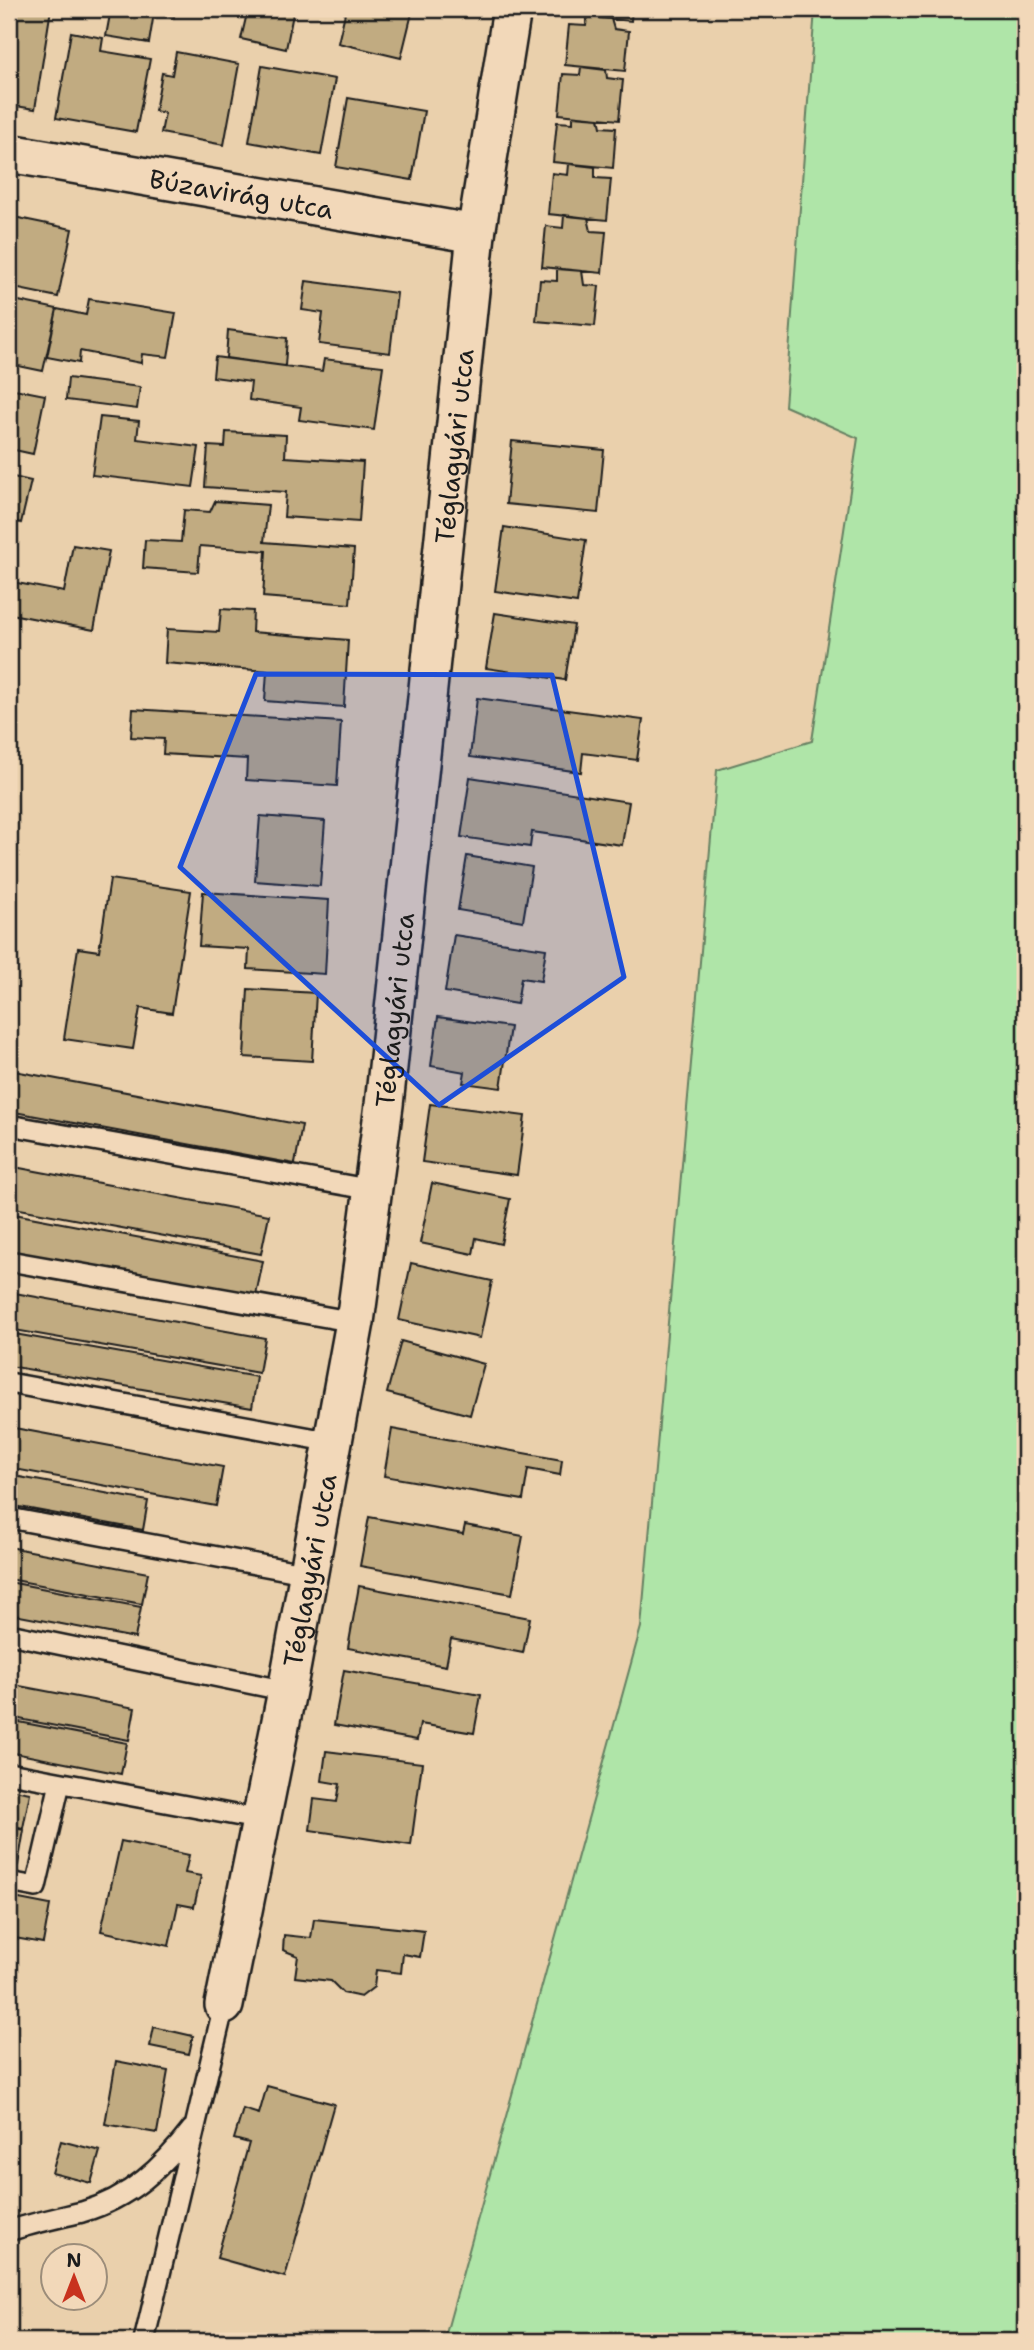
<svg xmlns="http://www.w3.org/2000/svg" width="1034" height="2350" viewBox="0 0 1034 2350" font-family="'Shantell Sans',sans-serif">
<rect width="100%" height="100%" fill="#ead0ac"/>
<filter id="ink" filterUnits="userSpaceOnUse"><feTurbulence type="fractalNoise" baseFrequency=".0143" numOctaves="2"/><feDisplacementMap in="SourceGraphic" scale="14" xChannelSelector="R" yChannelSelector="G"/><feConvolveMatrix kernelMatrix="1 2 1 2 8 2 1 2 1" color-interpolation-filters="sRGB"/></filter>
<g filter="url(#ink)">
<path fill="#afe5a8" stroke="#668062" stroke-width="2" d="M815,9H1025V2341H444L641,1627L717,770L812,741L858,438L785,406Z"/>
<path fill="#c1ab81" stroke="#1c1c1c" stroke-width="2" d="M15,9H51L35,109L9,105V39H11Z
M111,9H175L174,17L154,13L149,43L106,36Z
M248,9H294L286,49L241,39Z
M346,9H413L401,58L338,43Z
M572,9H632L631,21L572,15Z
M587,17L611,19L614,29L629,31L625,71L565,65L569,25L586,26Z
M71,32L103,38L101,51L150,59L136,132L56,118Z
M176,52L239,64L224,145L161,133L165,113L155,111L162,73L172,75Z
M262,66L335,79L321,155L249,142Z
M581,67L606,70L607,78L623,80L619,120L559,114L563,74L580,75Z
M348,98L424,111L412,180L336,167Z
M573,116L599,118L601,127L616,128L613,168L553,162L557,122L573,123Z
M569,164L595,167V178L611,179L607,220L548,214L552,173L568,175Z
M564,215L588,218L591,231L606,232L602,273L542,267L546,226L563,228Z
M9,216L72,229L58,297L9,287Z
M557,269L582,271L584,285L599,286L595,326L536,321L540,280L557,281Z
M306,281L397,293L390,353L319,344L323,313L302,310Z
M9,299L57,309L43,371L9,364Z
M89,299L176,313L168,357L142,354L141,363L80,351L79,363L47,357L57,309L86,315Z
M228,330L287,338L285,366L226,358Z
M215,357L322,371L324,359L383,366L374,430L299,420L301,407L249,400L251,382L213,377Z
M68,378L140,387L137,409L66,400Z
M9,388L45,395L33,454L10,449L9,457Z
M100,417L139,421L137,439L199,447L193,487L92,475Z
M226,432L286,435L285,457L363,462L359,522L284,517L286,492L205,487L208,446L225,447Z
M512,441L604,450L598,513L506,504Z
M9,476L31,481L21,523L9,520Z
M215,501L268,505L264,542L354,549L350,604L263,597L266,551L200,546L198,572L143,568L145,540L181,542L184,510L210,512Z
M504,527L586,540L577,603L495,591Z
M73,545L109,551L94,630L11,614L9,627V569L14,570L12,582L64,592Z
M221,609L253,611L252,632L348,640L344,707L265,701L267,671L165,663L167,629L219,632Z
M495,613L574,625L565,680L486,668Z
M477,698L643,720L637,760L583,753L581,772L470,757Z
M133,709L341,722L337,786L246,780L247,759L163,754L164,739L131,737Z
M470,777L629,802L622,845L532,832L530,847L461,837Z
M260,816L325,821L320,886L255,881Z
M467,856L532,867L523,921L458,910Z
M110,879L191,891L172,1013L140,1008L133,1049L64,1039L78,948L99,951Z
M203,892L329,900L325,974L248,969L249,949L199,946Z
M454,935L546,949L541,981L521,978L517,1004L445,992Z
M248,989L316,993L312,1061L244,1057Z
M438,1017L510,1027L501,1088L463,1083L465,1072L431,1066Z
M9,1070L302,1125L295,1164L9,1111Z
M430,1104L525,1116L517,1175L422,1162Z
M9,1166L269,1215L261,1254L9,1207Z
M432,1183L510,1199L501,1244L476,1238L473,1254L420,1243Z
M9,1213L263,1261L255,1300L9,1254Z
M411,1263L492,1281L480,1338L399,1320Z
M9,1292L265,1338L259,1373L9,1329Z
M9,1333L257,1377L252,1408L9,1366Z
M401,1341L484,1364L470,1415L387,1393Z
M9,1427L223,1467L216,1506L9,1468Z
M392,1429L562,1460L560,1475L528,1469L523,1500L384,1476Z
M9,1475L148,1501L143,1530L9,1505Z
M369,1517L463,1534L465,1525L523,1536L512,1594L360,1566Z
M9,1547L148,1573L142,1604L9,1579Z
M9,1582L141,1607L135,1638L9,1614Z
M359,1586L530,1618L523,1653L451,1639L446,1666L348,1648Z
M344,1670L481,1695L474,1733L420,1724L417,1740L334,1725Z
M9,1684L135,1708L129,1740L9,1717Z
M9,1720L127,1743L121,1774L9,1752Z
M326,1751L422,1763L411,1845L310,1830L314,1799L337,1802L340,1784L322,1781Z
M9,1789L30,1793L23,1828L9,1825Z
M9,1827L24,1830L18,1865L9,1863Z
M121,1841L189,1855L185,1873L201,1876L194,1907L178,1904L169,1946L101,1931Z
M9,1897L50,1905L43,1943L9,1937Z
M314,1919L424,1931L420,1957L403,1954L401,1973L376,1970L374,1987L361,1997L343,1993L331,1981L295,1977L298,1956L283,1950L284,1935L311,1938Z
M154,2027L193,2036L189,2054L150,2046Z
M116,2061L168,2071L157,2133L105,2124Z
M267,2086L334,2104L285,2277L217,2258L249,2143L234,2139L243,2109L259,2114Z
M61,2141L100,2151L91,2183L52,2173Z"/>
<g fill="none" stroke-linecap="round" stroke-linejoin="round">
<g stroke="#1c1c1c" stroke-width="24">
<path id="service" d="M9,1125L373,1190
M9,1261L355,1322
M9,1383L333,1442
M9,1518L309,1574
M9,1634L287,1691
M9,1773L262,1820
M9,1882L36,1887L60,1783
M9,2231C33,2223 57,2218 82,2212C130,2198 162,2168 192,2129
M144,2341L224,2005"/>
</g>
<g stroke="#1c1c1c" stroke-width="42">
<g id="minor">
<path id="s1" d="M9,153L476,234"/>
<path id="s2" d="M224,2005L287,1691L355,1322L384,1105L476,234L512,9"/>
</g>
</g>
<use href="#service" stroke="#f2d8b9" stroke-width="19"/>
<use href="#minor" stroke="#f2d8b9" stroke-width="37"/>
</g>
</g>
<path fill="#1d4ed8" fill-opacity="0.2" stroke="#1d4ed8" stroke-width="5" stroke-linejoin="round" d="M256,674L552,675L624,977L439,1105L180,867Z"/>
<g text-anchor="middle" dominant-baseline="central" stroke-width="5" stroke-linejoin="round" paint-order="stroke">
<g font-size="26" fill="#1c1c1c" stroke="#f2d8b9">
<text stroke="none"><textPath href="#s1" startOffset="236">Búzavirág utca</textPath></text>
<text stroke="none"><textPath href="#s2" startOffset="1577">Téglagyári utca</textPath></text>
<text stroke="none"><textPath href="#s2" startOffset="1010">Téglagyári utca</textPath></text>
<text stroke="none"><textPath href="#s2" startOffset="443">Téglagyári utca</textPath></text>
</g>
</g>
<rect width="1034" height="2350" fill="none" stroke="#f2d8b9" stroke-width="35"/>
<rect x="18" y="18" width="999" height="2315" fill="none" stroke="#1c1c1c" stroke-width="2.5" filter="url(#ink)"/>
<g transform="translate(74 2277)"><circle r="33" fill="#f2d8b9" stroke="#9c8d7a" stroke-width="2"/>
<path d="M0-5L12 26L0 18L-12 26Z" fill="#c8321e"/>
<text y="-10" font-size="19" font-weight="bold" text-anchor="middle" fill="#1c1c1c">N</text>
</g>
</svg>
